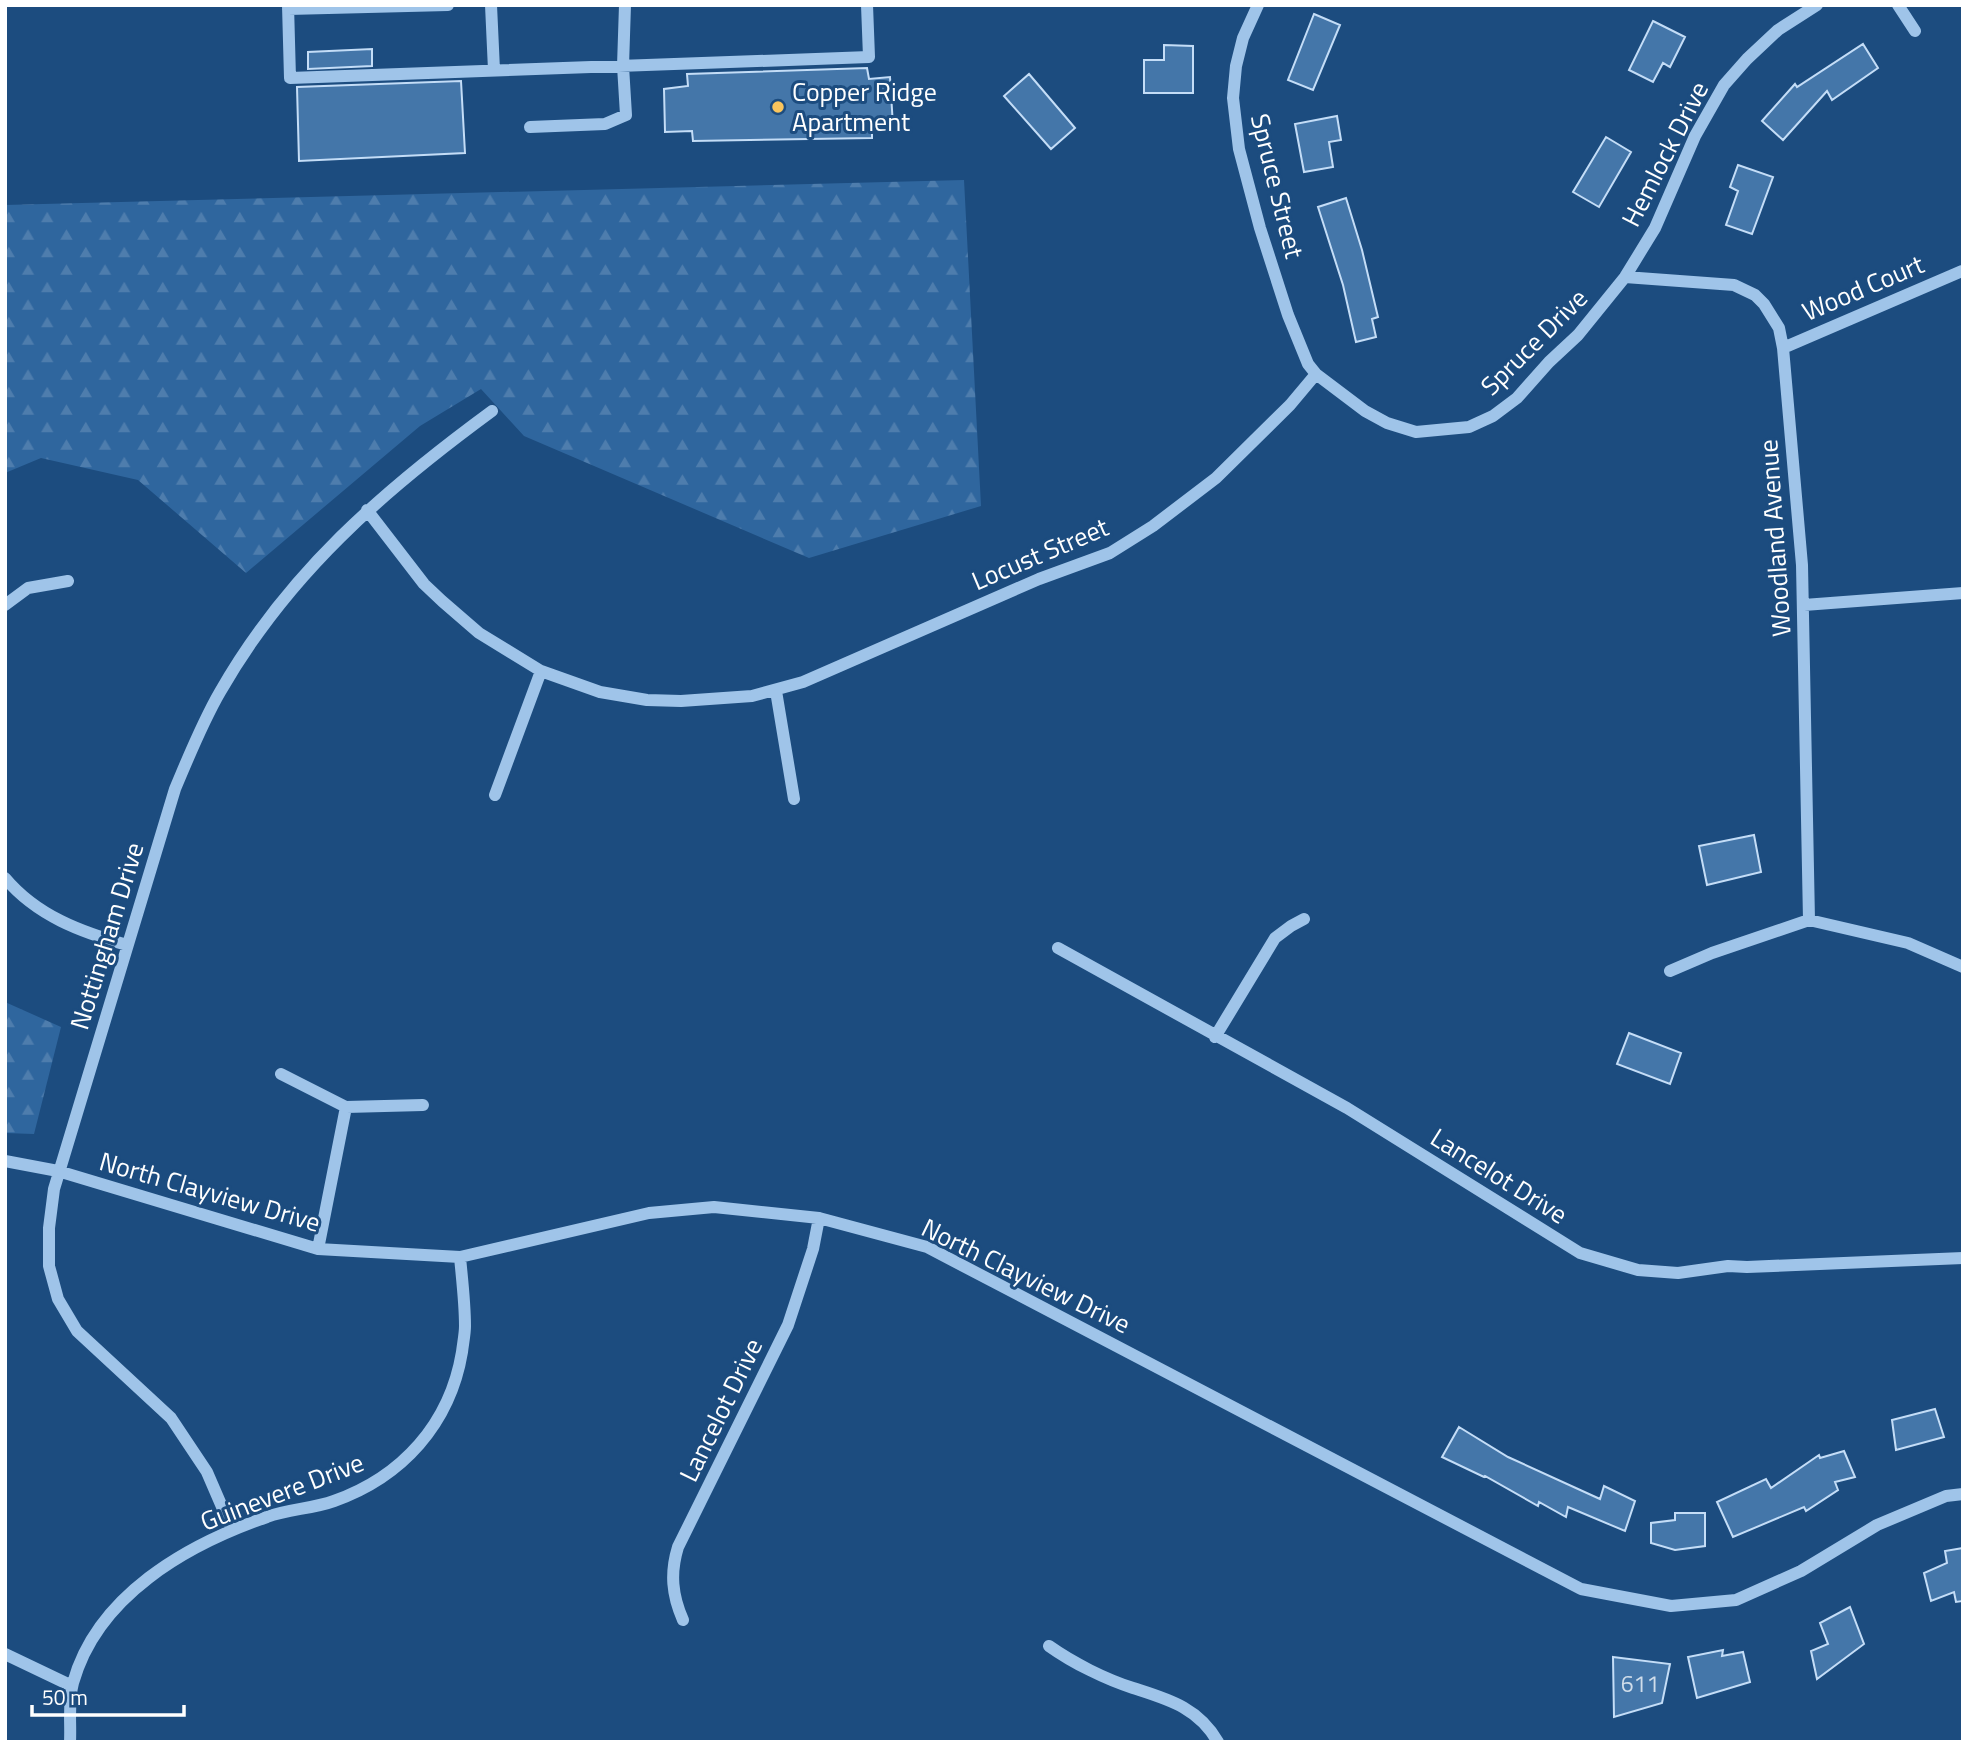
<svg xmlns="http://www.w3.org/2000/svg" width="1968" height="1747" font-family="'Titillium Web',sans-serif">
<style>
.forest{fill:url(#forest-firs)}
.building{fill:#4476a9;stroke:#c4ddf7;stroke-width:2}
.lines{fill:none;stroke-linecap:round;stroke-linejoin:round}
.minor{stroke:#9fc4e9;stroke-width:12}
.poi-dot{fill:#fac55d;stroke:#1c4c7f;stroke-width:2.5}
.labels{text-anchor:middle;stroke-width:6;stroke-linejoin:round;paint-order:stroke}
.number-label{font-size:23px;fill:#d0ddea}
.poi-label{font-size:26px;fill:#fff;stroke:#1c4c7f;text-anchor:start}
.street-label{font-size:26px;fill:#fff;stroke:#1c4c7f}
</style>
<defs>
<pattern id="forest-firs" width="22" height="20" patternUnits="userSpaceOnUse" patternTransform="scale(1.75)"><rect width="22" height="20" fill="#2f669e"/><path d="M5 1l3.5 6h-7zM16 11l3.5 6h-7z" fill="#4e7dad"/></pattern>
</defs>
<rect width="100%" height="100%" fill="#1c4c7f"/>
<!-- forest -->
<path class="forest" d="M964,180L981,506L809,558L524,436L481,389L420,426L246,573L138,480L41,458L5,473V205Z
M5,1002L61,1027L34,1134L5,1133Z"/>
<!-- building -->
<path class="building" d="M1314,14L1340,25L1313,90L1288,80Z
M1653,21L1685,37L1670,67L1663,63L1653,82L1629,70Z
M1863,44L1878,68L1832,100L1827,91L1783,140L1762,121L1795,84L1797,87Z
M1164,45L1193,46V93H1144V60H1164Z
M372,49V66L308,69V52Z
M867,68L869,79L890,77L893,126L872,127V138L693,141L692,131L665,132L664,89L688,86L687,74Z
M1029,74L1075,128L1051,149L1004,96Z
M461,81L465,153L299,161L297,87Z
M1337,116L1341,140L1329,142L1333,167L1304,172L1295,124Z
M1606,137L1631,152L1599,207L1573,192Z
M1738,165L1773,177L1752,234L1726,225L1738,191L1730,187Z
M1346,198L1362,250L1378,317L1372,319L1376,337L1356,342L1343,285L1318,207Z
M1754,835L1761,872L1707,885L1699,846Z
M1629,1033L1681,1053L1670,1084L1617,1064Z
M1935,1409L1944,1437L1896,1450L1892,1420Z
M1459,1427L1508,1457L1600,1499L1604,1486L1635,1501L1625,1531L1568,1507L1566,1517L1539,1502L1538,1506L1485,1476L1484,1477L1442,1457Z
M1844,1451L1855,1477L1835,1482L1838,1490L1806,1511L1804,1507L1733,1537L1717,1502L1766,1479L1771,1488L1819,1455L1820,1458Z
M1675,1513H1705V1546L1675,1550L1651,1543V1523L1675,1520Z
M1963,1548V1601L1956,1602L1954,1592L1931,1601L1924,1573L1947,1563L1945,1551Z
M1850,1607L1864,1644L1817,1679L1811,1651L1828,1644L1820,1623Z
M1723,1650L1722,1656L1743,1652L1750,1682L1697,1698L1688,1657Z
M1613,1657L1670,1664L1662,1703L1614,1717Z"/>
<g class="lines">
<!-- minor -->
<path class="minor" d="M288,5L290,78L869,57L867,5
M491,5L494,70
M1258,5L1243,38L1236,66L1233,98L1239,149L1260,228L1288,315L1308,364L1316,374L1365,411L1387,423L1416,432L1469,427L1493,416L1517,398L1549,362L1578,335L1625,277L1655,228L1695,136L1724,85L1747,59L1778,30L1817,5
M1898,5L1915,31
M288,9L448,5
M530,127L605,124L626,115L623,66L625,5
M1625,277L1734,285L1755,295L1764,304L1779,328L1783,348L1802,565L1809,920
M1783,348L1962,271
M367,510L424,584L442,601L479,633L541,671L600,692L647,700L681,701L752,696L803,682L1039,579L1110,553L1153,526L1216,478L1290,405L1316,374
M5,605L28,588L68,581
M1804,605L1963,593
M776,691L794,799
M495,795L541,671
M5,878C37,916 81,932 127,945
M1058,948L1347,1108L1580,1253L1638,1270L1678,1273L1728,1266L1747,1267L1963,1258
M1670,971L1712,953L1809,920L1908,943L1963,967
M1215,1037L1275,938L1291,926L1304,919
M281,1074L346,1107L423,1105
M5,1161L58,1171L318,1249L460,1257L649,1213L714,1207L819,1218L927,1247L1581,1589L1671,1606L1736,1600L1801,1571L1877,1525L1946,1496L1963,1494
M318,1249L346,1107
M232,1530L207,1472L171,1418L77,1331L58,1299L49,1266V1228L54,1189L175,789C189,756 202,723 220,692C288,573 383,491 492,411
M683,1620C672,1595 670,1573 678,1547L788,1325L813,1249L819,1218
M1049,1646C1073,1663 1105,1679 1133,1688C1167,1699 1198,1707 1218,1742
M5,1654L72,1686
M70,1742C71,1724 68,1701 73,1683C97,1596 186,1545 267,1517C288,1509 312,1509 334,1501C402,1477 450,1424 462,1352C463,1343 465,1334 465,1326C465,1303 462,1279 460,1257"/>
</g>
<!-- markers -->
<circle class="poi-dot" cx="778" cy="107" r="7"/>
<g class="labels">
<!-- number labels -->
<g class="number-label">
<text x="1640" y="1692">611</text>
</g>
<!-- poi labels -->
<g class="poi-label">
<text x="792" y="101">Copper Ridge<tspan x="792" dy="30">Apartment</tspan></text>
</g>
<!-- street labels -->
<g class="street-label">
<text transform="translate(1665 154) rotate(-63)" y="9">Hemlock Drive</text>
<text transform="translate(1277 186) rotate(76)" y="9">Spruce Street</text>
<text transform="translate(1863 288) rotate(-23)" y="9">Wood Court</text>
<text transform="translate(1534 342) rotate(-45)" y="9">Spruce Drive</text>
<text transform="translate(1775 538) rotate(-94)" y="9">Woodland Avenue</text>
<text transform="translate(1040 554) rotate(-23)" y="9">Locust Street</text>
<text transform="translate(107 936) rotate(-73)" y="9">Nottingham Drive</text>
<text transform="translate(1499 1176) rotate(32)" y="9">Lancelot Drive</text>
<text transform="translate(210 1192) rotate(16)" y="9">North Clayview Drive</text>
<text transform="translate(1026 1276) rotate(26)" y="9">North Clayview Drive</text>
<text transform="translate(721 1410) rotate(-64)" y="9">Lancelot Drive</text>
<text transform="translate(282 1492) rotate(-21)" y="9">Guinevere Drive</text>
</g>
</g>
<!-- border -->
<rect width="1968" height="1747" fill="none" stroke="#ffffff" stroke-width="14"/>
<!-- scale -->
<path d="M32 1705v10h152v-10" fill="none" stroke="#ffffff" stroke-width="3.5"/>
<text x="42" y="1705" font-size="21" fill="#ffffff" stroke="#1c4c7f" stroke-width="5" paint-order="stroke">50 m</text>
</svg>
